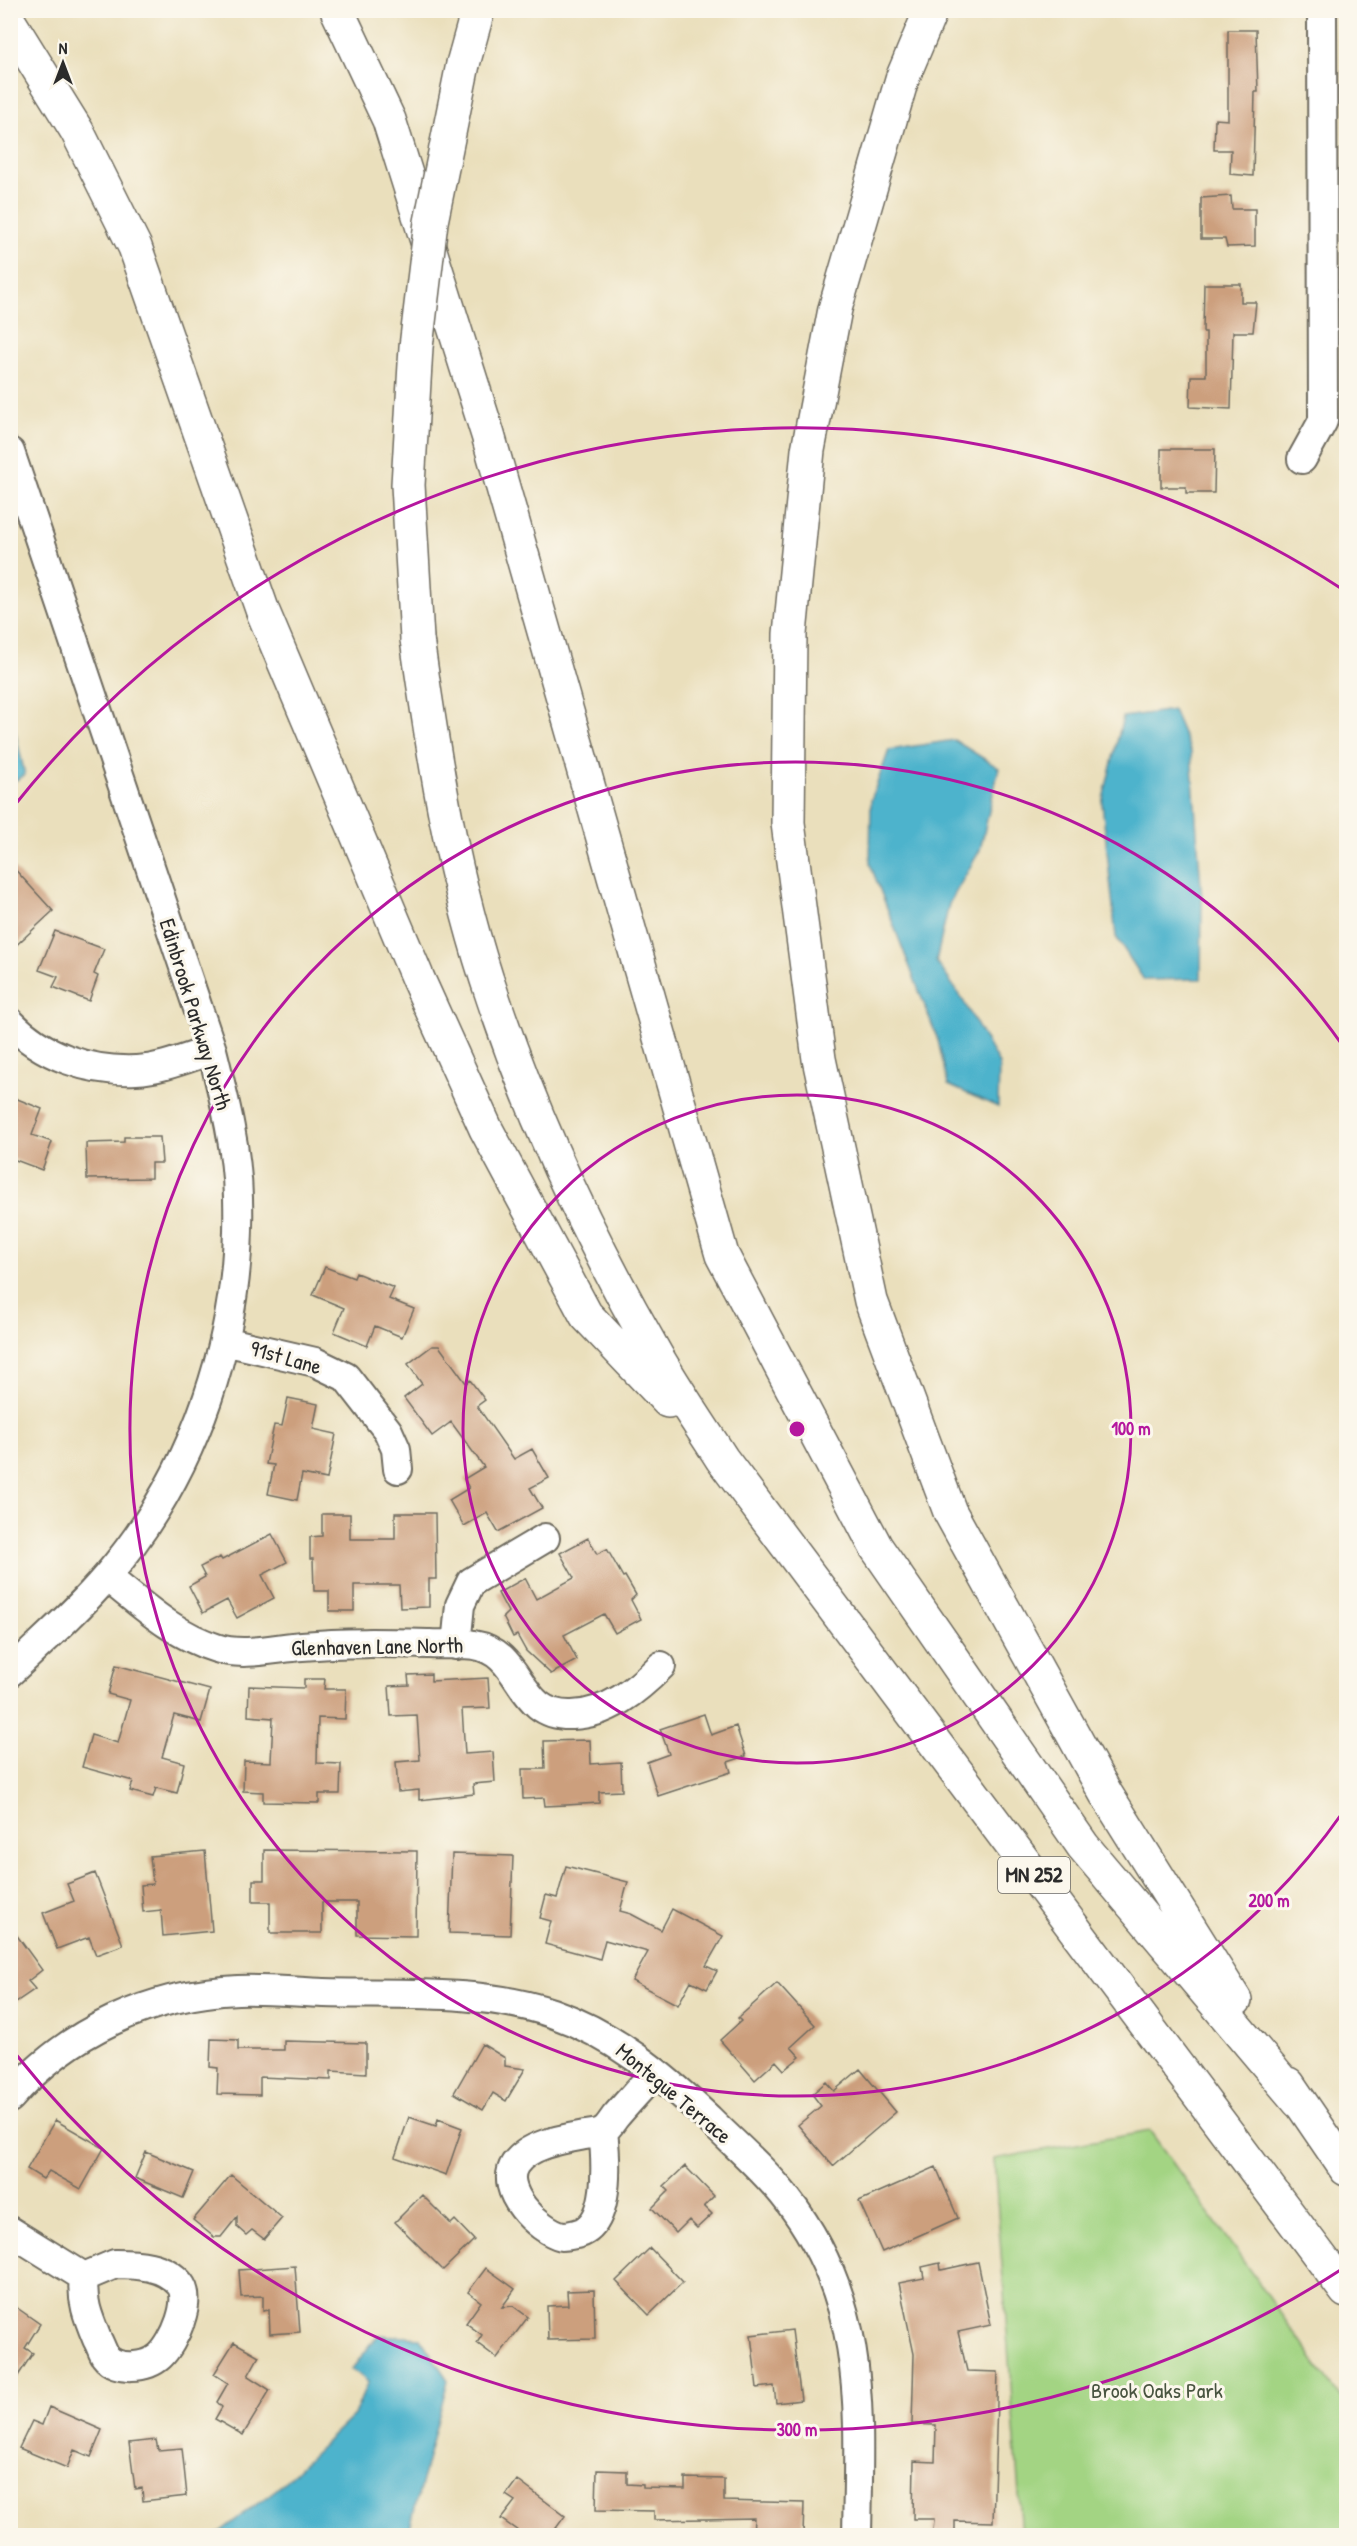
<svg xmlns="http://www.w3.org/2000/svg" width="1357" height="2546" font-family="'Patrick Hand',sans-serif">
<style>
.green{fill:#a3d483;stroke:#678057;stroke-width:1.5}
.water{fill:#4db3cc;stroke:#3c6f7c;stroke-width:1.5}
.building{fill:#cc9f7d}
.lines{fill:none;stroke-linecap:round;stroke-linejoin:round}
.minor-casing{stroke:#6e6a5e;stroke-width:32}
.highway-casing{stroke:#6e6a5e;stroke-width:36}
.minor{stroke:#fff;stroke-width:28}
.highway{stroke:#fff;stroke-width:33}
.highway-bridge-casing{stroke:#6e6a5e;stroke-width:36;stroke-linecap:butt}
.highway-bridge{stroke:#fff;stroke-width:33}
.ring{fill:none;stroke:#b5179e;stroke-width:3}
.labels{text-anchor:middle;stroke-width:6;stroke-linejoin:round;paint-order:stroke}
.shield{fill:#fbf7ec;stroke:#696865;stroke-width:1.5}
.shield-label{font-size:21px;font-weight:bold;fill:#2b2b2b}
.street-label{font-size:22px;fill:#2b2b2b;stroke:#fbf7ec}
.park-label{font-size:22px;fill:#495541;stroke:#fbf7ec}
.centre{fill:#b5179e;stroke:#fbf7ec;stroke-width:3}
.ring-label{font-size:18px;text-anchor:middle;font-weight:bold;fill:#b5179e;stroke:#fbf7ec;stroke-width:6;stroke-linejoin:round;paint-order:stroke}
</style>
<rect width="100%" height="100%" fill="#fbf7ec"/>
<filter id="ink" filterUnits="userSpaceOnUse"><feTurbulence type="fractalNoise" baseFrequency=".0167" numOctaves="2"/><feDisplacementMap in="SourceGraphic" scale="12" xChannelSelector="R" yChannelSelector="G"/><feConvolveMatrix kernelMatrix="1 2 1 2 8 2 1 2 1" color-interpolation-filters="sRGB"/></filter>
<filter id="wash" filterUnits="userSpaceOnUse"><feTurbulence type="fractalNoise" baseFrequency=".008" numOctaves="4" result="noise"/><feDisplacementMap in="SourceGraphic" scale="24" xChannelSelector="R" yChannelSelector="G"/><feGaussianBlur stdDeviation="1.35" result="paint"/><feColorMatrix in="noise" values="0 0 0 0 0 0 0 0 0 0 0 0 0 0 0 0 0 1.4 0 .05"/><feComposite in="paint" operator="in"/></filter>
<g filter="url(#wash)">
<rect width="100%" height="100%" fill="#eadfbc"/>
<!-- green -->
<path class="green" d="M1150,2131L1346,2405V2535H1022L994,2159Z"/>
<!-- water -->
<path class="water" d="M10,708L25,775L11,783H10Z
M1173,710L1191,752L1202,900L1201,979L1144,980L1116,937L1102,803L1123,717Z
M954,740L999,768L980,850L949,904L936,961L961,997L999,1064L998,1107L948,1085L938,1040L870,864L871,800L889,750Z
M378,2335L420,2338L448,2380L408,2535H216L278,2488L354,2415L368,2382L352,2369Z"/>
<g id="blocks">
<!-- building -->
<path class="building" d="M1228,30H1256L1258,92H1255L1253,176L1230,174L1231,150H1214L1215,119L1228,120Z
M1231,196L1232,209H1255V246L1227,247L1225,239H1201V198Z
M1204,284H1241V302H1256L1253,332H1233L1231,409L1190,407L1191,376H1206V332H1203Z
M1161,449H1215L1214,493H1186V487H1161Z
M10,864L53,911L10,951Z
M55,931L104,949L94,974L98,976L89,1001L53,987L58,977L39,970Z
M10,1096L42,1109L32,1135L52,1142L42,1170L10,1158Z
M124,1137H160L162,1163H151V1178L87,1179L86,1143L124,1142Z
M325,1267L354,1278L356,1273L394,1288L389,1299L414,1309L402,1337L375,1326L367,1346L334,1332L344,1308L313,1295Z
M432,1346H439L466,1383L470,1380L485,1400L477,1406L514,1459L532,1449L549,1478L530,1488L542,1508L498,1532L487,1513L464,1526L449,1500L469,1488L464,1479L484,1467L451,1422L432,1436L404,1398L422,1384L408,1364Z
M288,1398L318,1404L313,1429L336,1434L327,1479L302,1474L297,1500L268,1494L274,1465L266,1464L274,1425L282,1426Z
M395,1513H435L436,1579H429V1607L400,1608L399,1585H354V1611H329V1591H314L313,1559H310V1537L322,1536V1514H350V1539H395Z
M272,1534L287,1562L262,1575L274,1598L237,1618L227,1600L203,1613L189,1586L205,1577L200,1567L220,1557L222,1560Z
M588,1538L597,1554L607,1549L623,1577L625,1576L636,1595L631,1600L641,1619L615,1633L604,1614L564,1635L577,1660L551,1674L526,1651L517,1635L513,1637L503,1617L508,1612L498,1593L525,1578L536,1599L574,1578L560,1553Z
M116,1665L210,1690L201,1722L174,1715L162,1757L184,1763L177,1793L156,1788L153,1797L130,1791L133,1781L82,1767L91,1735L118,1743L130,1700L108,1694Z
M431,1674V1681L488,1678L490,1708L462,1709L465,1754L493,1752L495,1782L473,1784L474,1794L419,1800V1790L398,1792L396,1762L420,1760L417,1715L391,1716L389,1686L409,1685L408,1675Z
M304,1679H325L324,1689H346L345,1719L318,1718L317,1763L341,1764L340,1794H319V1803L263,1802V1792L243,1791L244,1761L271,1762L273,1718L248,1716L249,1686L304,1688Z
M704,1714L711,1735L736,1726L746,1756L728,1762L731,1772L658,1796L647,1762L669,1754L660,1729Z
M590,1740L591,1764L621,1762L622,1791L599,1792V1803L566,1805L545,1806L544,1798L523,1799L522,1769H545L544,1741Z
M264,1850L417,1851L416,1936L357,1935V1902H322V1933H270V1902H253V1880H264Z
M205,1851L212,1931L163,1936L161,1910L143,1912L141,1885L153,1884L150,1856Z
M452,1854L513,1856L510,1935L449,1933Z
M566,1866L628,1882L620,1911L631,1914L661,1930L672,1909L723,1936L706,1966L717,1971L707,1989L691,1981L678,2005L632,1981L648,1952L605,1940L600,1959L545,1944L551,1921L540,1918L546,1895L557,1898Z
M95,1873L123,1945L96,1955L89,1937L57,1949L43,1913L74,1901L67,1884Z
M10,1926L42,1970L28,1981L35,1989L10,2006Z
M777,1983L815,2025L791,2047L800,2057L784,2070L776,2061L755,2080L720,2040L741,2021L738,2018Z
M211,2039L238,2040V2050H284V2041L366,2043V2073L331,2071V2080L260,2077V2095L217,2094L218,2068L210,2067Z
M482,2044L505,2058V2066L525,2069L506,2101L493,2093L483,2110L454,2093Z
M860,2069L896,2112L833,2166L798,2125L821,2106L812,2094L826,2082L834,2091Z
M409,2117L436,2126L438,2119L462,2128L446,2175L395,2157Z
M55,2120L104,2148L81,2189L49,2171L43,2179L27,2169Z
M146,2152L194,2172L183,2198L135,2178Z
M685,2166L714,2196L704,2206L712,2214L697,2228L689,2220L676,2233L652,2208L669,2191L664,2186Z
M936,2167L958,2218L882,2252L859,2201Z
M231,2175L282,2218L264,2239L252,2230L246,2235L237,2227V2217L221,2237H214L193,2220Z
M422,2195L451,2224L455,2220L474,2240L443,2270L395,2222Z
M650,2248L683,2282L649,2315L616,2281Z
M978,2262L991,2325L958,2332L967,2371L998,2372L993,2522L955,2521V2532H933L934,2519H913L914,2461L935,2462L936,2425L912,2424L914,2354L899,2283L924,2278L922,2267L940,2263L941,2270Z
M295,2266L300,2332L270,2334L269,2310L263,2311V2296L241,2297L239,2270Z
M486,2268L515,2289L502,2307L513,2306L528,2317L497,2358L477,2343L482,2335L466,2323L481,2302L468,2292Z
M594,2290L595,2339L548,2340L547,2306L568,2305L567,2291Z
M10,2303L40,2324L25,2348L33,2353L10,2388Z
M792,2330L801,2400L776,2403L774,2386L757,2388L751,2335Z
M234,2342L259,2356L248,2376L270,2390L243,2435L215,2419L222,2407L217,2402L228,2383L214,2374Z
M49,2407L102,2430L91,2457L74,2450L67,2468L19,2448L32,2421L42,2425Z
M156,2440L158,2450L182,2448L187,2496L143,2501L142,2488L135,2489L129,2443Z
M597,2470L627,2471V2484L643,2485V2488L685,2489V2478L724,2479V2501L804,2503L803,2535H753L754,2518L654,2520V2511L596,2510Z
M517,2480L565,2516L551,2535H524L501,2519L515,2501L506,2495Z"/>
</g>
</g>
<g filter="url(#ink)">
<use href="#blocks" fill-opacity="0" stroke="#6e6a5e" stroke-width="1.5"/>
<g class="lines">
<defs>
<path id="minor" d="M10,452L212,1050C224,1098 237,1148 238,1198C242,1334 196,1472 107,1576C78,1610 43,1641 10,1672
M1302,459L1323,421L1322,10
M10,1022C42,1056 89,1072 136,1070C161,1069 187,1058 212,1050
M224,1341L315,1362L346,1377L388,1431L396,1449L398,1469
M107,1577C141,1604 174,1635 216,1648C243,1657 275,1648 302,1646C345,1642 386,1643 429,1644C444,1645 460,1643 474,1645C525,1653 515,1717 572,1715C608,1714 637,1690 661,1666
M456,1645L460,1605L471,1582L545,1538
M10,2098C67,2031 151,1994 238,1990C266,1989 296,1992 324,1993C397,1995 482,1989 552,2013C613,2034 662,2075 709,2119C735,2145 764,2169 787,2199C868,2303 859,2412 857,2536
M603,2131C606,2158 612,2227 576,2234C572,2235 566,2236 562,2236C538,2230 498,2190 515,2164C529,2144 563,2139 585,2135C591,2134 599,2134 603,2131C608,2128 612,2121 615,2117C628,2102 642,2087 655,2072
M10,2231L84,2277
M115,2264C137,2264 164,2265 180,2284C193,2300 174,2343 160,2356C147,2368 116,2371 105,2356C102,2351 100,2344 97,2339C88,2317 81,2300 84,2277Z"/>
<path id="highway" d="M337,10L389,120L488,435L722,1255L876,1547L1083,1846L1299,2102
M931,10L902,79L835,309L808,450L790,634L788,823L819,1059L871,1301L950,1512L1106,1794L1235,2000
M10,23L77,131L135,247L263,612L418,979L486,1129L586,1315L668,1401
M463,64L478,10
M417,639C434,760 453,882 493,998C534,1120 588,1236 652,1348C673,1386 699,1423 722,1459L1346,2291
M1288,2084L1346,2169"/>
</defs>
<!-- minor casing -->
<use href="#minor" class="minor-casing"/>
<!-- highway casing -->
<use href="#highway" class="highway-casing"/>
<!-- minor -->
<use href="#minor" class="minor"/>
<!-- highway -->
<use href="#highway" class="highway"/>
<defs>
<path id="highway-bridge" d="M417,639L408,485L416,347L431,222L463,64"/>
</defs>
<!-- highway-bridge casing -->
<use href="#highway-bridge" class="highway-bridge-casing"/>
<!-- highway-bridge -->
<use href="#highway-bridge" class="highway-bridge"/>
</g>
</g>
<!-- distance rings -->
<g class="ring">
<circle cx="797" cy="1429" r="334"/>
<path d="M1343 1812A667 667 0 1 1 1343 1046"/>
<path d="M1342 2269A1001 1001 0 0 1 14 2052M14 806A1001 1001 0 0 1 1342 589"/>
</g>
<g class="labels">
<!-- shield labels -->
<rect class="shield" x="998" y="1857" width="72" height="36" rx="4.5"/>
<g class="shield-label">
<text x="1034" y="1882">MN 252</text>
</g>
<!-- street labels -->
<g class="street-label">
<text transform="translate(196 1014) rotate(73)" y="8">Edinbrook Parkway North</text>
<text transform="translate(286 1357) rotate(16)" y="8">91st Lane</text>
<text transform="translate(377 1646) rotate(-1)" y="8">Glenhaven Lane North</text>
<text transform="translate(674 2093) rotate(40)" y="8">Montegue Terrace</text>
</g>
<!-- park labels -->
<g class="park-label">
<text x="1157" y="2398">Brook Oaks Park</text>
</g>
</g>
<circle cx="797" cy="1429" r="9" class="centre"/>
<g class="ring-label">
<text x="1131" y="1435">100 m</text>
<text x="1269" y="1907">200 m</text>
<text x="797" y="2436">300 m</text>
</g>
<!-- margin -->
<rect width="1357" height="2546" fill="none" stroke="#fbf7ec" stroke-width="36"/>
<!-- north arrow -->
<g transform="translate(63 63)" stroke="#fbf7ec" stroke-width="4.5" paint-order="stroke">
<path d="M0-4.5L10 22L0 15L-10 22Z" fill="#2b2b2b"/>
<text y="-9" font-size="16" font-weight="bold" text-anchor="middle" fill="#2b2b2b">N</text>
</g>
</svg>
